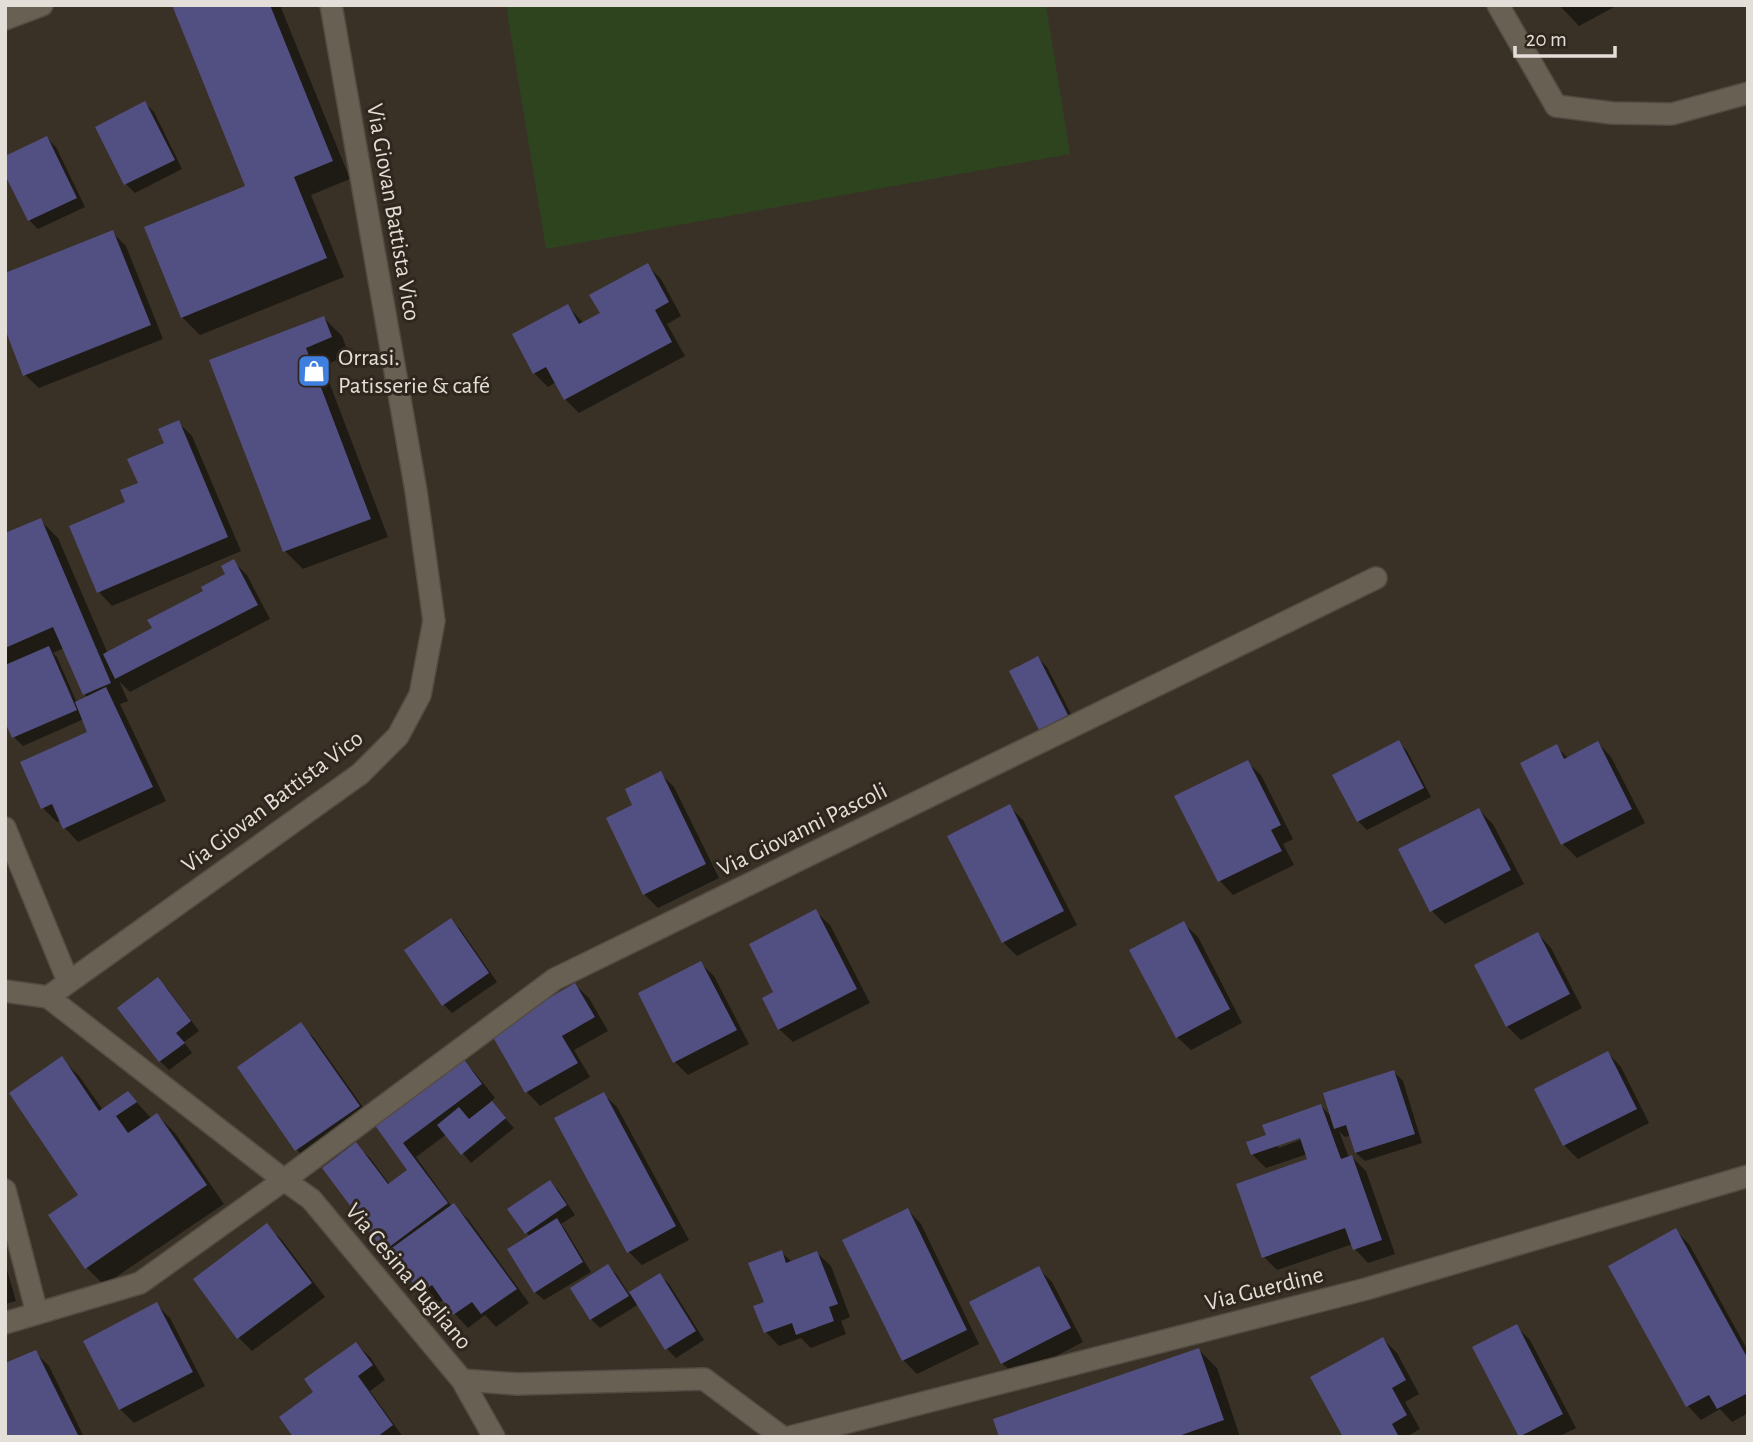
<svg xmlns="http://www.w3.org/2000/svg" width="1753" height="1442" font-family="'Alegreya Sans',sans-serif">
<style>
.green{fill:#2e441e}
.shadow{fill:#0007;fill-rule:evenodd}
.building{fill:#525082}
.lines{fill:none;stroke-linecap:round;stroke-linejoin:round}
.street-casing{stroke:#534c43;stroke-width:24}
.street{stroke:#696054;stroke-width:21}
.labels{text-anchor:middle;stroke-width:6;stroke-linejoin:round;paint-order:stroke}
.street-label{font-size:24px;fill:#e3ded7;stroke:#2f271d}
.poi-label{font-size:24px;fill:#e3ded7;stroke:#2f271d;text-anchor:start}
</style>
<rect width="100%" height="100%" fill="#393126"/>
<!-- green -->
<path class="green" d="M506,5H1046L1070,154L546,249Z"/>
<!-- shadow -->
<path class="shadow" d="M173,5H280L350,179L311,195L344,277L200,335L182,317L247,187Z
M1559,5H1618L1579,26Z
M145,103L154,112L182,169L135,193L126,184L97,127Z
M47,138L56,147L85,207L38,229L29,220L5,171Z
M112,232L126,246L163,339L39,388L25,375Z
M647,265L661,279L681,316L667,324L685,356L579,413L565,399L556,382L548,387L534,373L514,335L568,306L584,324L602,314Z
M324,318L342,336L349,355L323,366L388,537L303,569L285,551L212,361Z
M178,422L192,436L241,551L112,606L99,592L128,503L166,444Z
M40,520L58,538L108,654L154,629L206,591L228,575L233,561L247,575L270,619L130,692L119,681L128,701L120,704L166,801L78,842L65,828L61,820L57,822L43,808L89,732L84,719L23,746L14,737L5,718V535ZM64,648L84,694L88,698L77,703L57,657L53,653Z
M1038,658L1047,667L1076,724L1049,737L1040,728Z
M1399,742L1407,751L1431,797L1367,830L1358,821L1335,775Z
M1598,743L1611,757L1645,823L1577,858L1563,844L1522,764L1556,746L1568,758Z
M1247,762L1261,775L1293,839L1283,844L1294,865L1233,895L1220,881L1177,797Z
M661,774L674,787L719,878L658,908L644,894L635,806Z
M1009,806L1023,820L1077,925L1017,956L1003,942Z
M1479,810L1493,824L1524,884L1445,924L1432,911Z
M816,912L830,925L870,1003L793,1042L779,1029L776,993Z
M451,920L460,929L497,982L452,1013L443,1004Z
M1184,924L1198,937L1242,1023L1191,1050L1177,1037Z
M1538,934L1551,948L1582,1008L1521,1040L1507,1026Z
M700,963L714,976L749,1044L688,1075L675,1062Z
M158,980L167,988L199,1031L184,1042L192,1053L169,1070L160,1061Z
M575,985L589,998L608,1031L574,1050L590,1077L540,1106L527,1092L492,1033Z
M301,1025L314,1038L372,1120L310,1163L297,1150Z
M1608,1053L1621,1067L1649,1123L1578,1159L1564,1145Z
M61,1058L79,1076L103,1110L128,1093L152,1119L157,1115L175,1133L224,1204L104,1285L86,1267L80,1195Z
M463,1060L476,1074L495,1098L490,1102L514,1128L471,1163L447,1134L416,1157L452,1207L454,1205L468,1219L529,1303L496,1327L485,1315L468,1328L455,1314L444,1299L435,1306L421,1292L400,1262L399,1263L385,1250L356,1145L370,1158L390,1185L410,1170L377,1125Z
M1394,1072L1403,1081L1422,1143L1365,1161L1356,1153L1351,1135L1345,1137L1339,1131L1349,1158L1352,1157L1366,1171L1395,1254L1368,1263L1355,1249L1353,1244L1277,1270L1264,1257L1309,1160L1307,1154L1266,1168L1252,1154L1268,1136L1321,1106L1332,1117ZM1307,1134L1308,1137L1279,1148L1276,1145Z
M603,1094L617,1107L689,1240L642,1265L629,1252Z
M550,1182L559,1191L575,1215L561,1224L565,1229L591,1272L544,1300L535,1292L530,1236L527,1233Z
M908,1210L921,1224L979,1344L917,1374L903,1360Z
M267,1226L281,1239L325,1297L252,1351L239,1338Z
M1676,1231L1689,1244L1748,1351V1413L1732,1422L1720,1409L1701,1420L1688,1406L1610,1267Z
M781,1252L792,1262L817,1253L831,1266L850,1317L841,1321L846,1334L811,1348L801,1338L779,1346L766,1332L755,1307L766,1303Z
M5,1263L16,1301L5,1304Z
M608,1266L617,1275L629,1294L660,1275L669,1284L704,1340L676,1358L667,1349L639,1304L600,1328L591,1319Z
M1038,1268L1052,1282L1083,1342L1016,1377L1002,1363L972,1303Z
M156,1304L170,1318L205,1386L134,1423L120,1409Z
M1516,1326L1530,1340L1576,1428L1558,1437L1520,1436Z
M1383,1339L1397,1353L1419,1394L1405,1402L1420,1429L1406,1437H1345Z
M356,1344L370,1357L385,1380L370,1391L403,1437H296L316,1392Z
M1199,1350L1217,1368L1240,1437H1001Z
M35,1352L49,1366L84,1437H6Z"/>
<!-- building -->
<path class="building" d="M172,5H270L333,161L294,177L327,258L181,318L144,227L245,186Z
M145,101L175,160L124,185L95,127Z
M47,136L77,198L28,221L5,175V156Z
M113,230L151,325L23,376L5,329V273Z
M648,263L669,302L655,310L672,342L564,400L546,367L533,374L512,334L568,304L579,324L600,313L589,295Z
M324,316L332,337L306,348L371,519L283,552L209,360Z
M179,420L228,537L97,593L69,526L125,502L120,490L138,483L127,459L164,443L158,429Z
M41,518L111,683L83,695L53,627L5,648V533Z
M234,559L258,605L115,679L103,654L152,628L147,620L203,591L201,587L225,574L221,566Z
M49,646L77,710L12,738L5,722V665Z
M1038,656L1068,715L1039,730L1009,671Z
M106,687L153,787L63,829L52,804L41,809L20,762L87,732L75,702Z
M1399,740L1424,788L1357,822L1332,775Z
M1598,741L1632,809L1561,845L1520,763L1557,744L1564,759Z
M1248,760L1281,825L1271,830L1282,851L1218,882L1174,796Z
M661,771L706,864L643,895L606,818L632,805L625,789Z
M1010,804L1064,911L1002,943L947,836Z
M1479,808L1511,870L1430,912L1398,849Z
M816,909L857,989L778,1030L762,998L773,992L749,944Z
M451,918L489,973L442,1006L404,950Z
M1184,921L1230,1009L1176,1038L1129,950Z
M1538,932L1570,994L1506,1027L1474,965Z
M701,961L737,1030L673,1063L638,993Z
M158,977L191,1021L176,1033L185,1043L159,1062L117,1008Z
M575,983L595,1017L562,1036L578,1063L525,1093L490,1032Z
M301,1022L360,1106L295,1151L237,1067Z
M1608,1051L1637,1109L1563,1146L1534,1089Z
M62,1056L99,1111L128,1091L137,1102L116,1116L128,1133L157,1113L207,1185L85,1269L48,1215L78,1195L9,1093Z
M463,1058L482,1084L403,1143L448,1203L384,1251L322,1168L356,1142L388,1184L407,1170L374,1124Z
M1394,1070L1415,1134L1355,1153L1346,1125L1334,1129L1323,1093Z
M604,1092L676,1226L627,1253L554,1118Z
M492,1101L506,1118L461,1155L437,1125L459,1107L469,1119Z
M1321,1104L1341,1159L1352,1155L1382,1240L1353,1250L1345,1228L1262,1258L1236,1184L1307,1159L1300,1138L1251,1155L1246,1142L1266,1135L1262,1125Z
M550,1180L567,1205L525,1234L507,1209Z
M454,1203L517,1289L481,1314L472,1302L453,1315L432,1285L420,1293L389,1250Z
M908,1208L967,1330L902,1361L842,1240Z
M557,1218L583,1262L534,1293L507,1249Z
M267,1223L312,1283L237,1339L193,1279Z
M1676,1228L1748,1359V1393L1717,1409L1709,1395L1686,1407L1608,1266Z
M782,1250L786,1263L817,1251L838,1304L829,1307L834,1321L796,1335L792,1323L764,1333L753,1306L764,1302L748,1263Z
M608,1264L629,1296L590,1320L570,1288Z
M1039,1266L1071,1328L1001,1364L969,1302Z
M660,1273L696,1331L665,1350L629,1292Z
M157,1302L193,1372L119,1410L83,1341Z
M1517,1324L1563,1414L1519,1437L1472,1347Z
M1383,1337L1406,1380L1392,1388L1407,1415L1392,1424L1399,1437H1343L1310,1377Z
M356,1342L373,1365L358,1376L393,1425L377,1437H293L279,1417L313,1392L304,1379Z
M1199,1348L1224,1420L1176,1437H999L993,1419Z
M36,1350L79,1437H5V1363Z"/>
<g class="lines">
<defs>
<path id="street" d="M1498,5L1556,106L1612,113L1672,114L1748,93
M5,19L42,5
M5,828L68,981
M5,991L48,997L360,774L398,736L420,695L434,621L416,491L331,5
M48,997L284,1180L311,1199L462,1380L517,1384L704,1379L782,1437
M5,1190L37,1313
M5,1323L140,1283L284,1180L555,979L1376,578
M462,1380L494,1437
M790,1437L1366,1289L1748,1176"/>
</defs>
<!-- street casing -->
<use href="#street" class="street-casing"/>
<!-- street -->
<use href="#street" class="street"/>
</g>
<!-- icons -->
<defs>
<symbol id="shop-square" viewBox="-11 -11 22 22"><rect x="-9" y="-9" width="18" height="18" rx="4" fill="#3f7fe0" stroke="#2f271d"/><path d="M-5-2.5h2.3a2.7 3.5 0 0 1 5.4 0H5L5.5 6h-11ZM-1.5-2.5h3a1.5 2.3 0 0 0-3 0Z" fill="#fff"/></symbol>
</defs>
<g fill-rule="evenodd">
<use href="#shop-square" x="295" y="352" width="38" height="38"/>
</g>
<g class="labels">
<!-- street labels -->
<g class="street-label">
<text transform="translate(394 212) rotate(80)" y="8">Via Giovan Battista Vico</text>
<text transform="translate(272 801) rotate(-37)" y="8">Via Giovan Battista Vico</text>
<text transform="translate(802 829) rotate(-26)" y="8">Via Giovanni Pascoli</text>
<text transform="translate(409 1276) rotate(50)" y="8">Via Cesina Pugliano</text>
<text transform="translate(1264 1288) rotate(-14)" y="8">Via Guerdine</text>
</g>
<!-- poi labels -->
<g class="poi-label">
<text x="338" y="365">Orrasi.<tspan x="338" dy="28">Patisserie &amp; café</tspan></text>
</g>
</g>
<!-- border -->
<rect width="1753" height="1442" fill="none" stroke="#e3ded7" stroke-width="14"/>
<!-- scale -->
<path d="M1515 46v10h100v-10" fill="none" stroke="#e3ded7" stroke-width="3.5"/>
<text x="1526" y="46" font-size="21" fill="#e3ded7" stroke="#2f271d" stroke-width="5" paint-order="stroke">20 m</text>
</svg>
